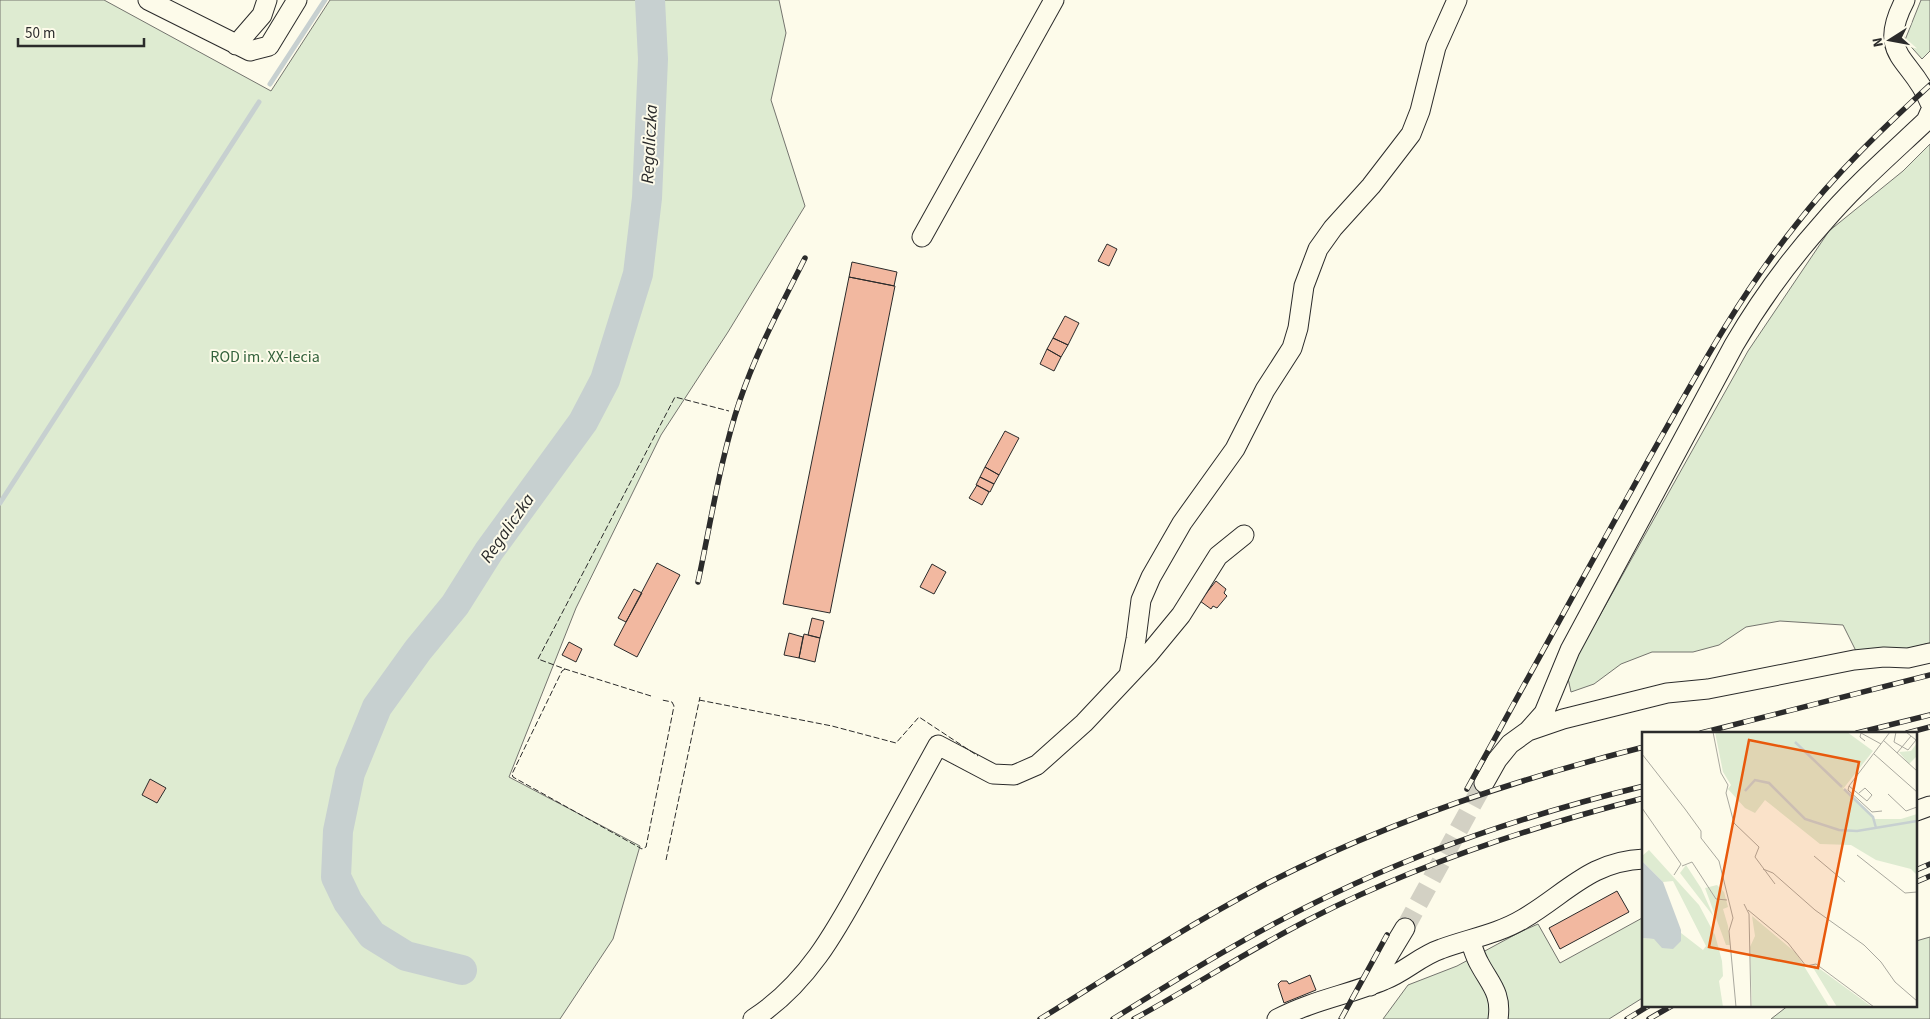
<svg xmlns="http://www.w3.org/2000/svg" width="1930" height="1019" font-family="'Source Sans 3',sans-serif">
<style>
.green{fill:#deebd1;stroke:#74746e}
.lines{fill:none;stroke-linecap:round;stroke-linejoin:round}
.stream{stroke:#c7d0d0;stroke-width:5}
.river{stroke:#c7d0d0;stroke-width:30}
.building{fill:#f2b8a0;stroke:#2b2b2b}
.minor-tunnel{stroke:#d3d1c4;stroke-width:19;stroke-dasharray:19 9;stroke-linecap:butt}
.minor-casing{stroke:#2b2b2b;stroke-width:21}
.minor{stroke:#fdfbea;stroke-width:19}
.rail-casing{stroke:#2b2b2b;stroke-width:5.5}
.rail{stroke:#fdfbea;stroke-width:4;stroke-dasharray:11;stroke-linecap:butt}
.fence{stroke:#2b2b2b;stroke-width:1;stroke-dasharray:6 2.5;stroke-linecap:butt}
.labels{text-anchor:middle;stroke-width:4;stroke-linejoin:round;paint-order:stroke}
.park-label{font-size:16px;fill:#34623c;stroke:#fdfbea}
.water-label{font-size:18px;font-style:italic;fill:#2b2b2b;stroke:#fdfbea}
.inset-river{fill:none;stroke:#c7d0d0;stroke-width:2.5}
.inset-road{fill:none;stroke:#a9a89e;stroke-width:1}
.view{fill:#e8590c;fill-opacity:0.15;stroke:#e8590c;stroke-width:2.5}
.inset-edge{fill:none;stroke:#2b2b2b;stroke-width:2.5}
</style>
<rect width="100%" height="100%" fill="#fdfbea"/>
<!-- green -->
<path class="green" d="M0,0H104L271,91L330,0H779L786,33L771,100L805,206L728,332L661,435L576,608L509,777L640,846L613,939L560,1019H0Z
M1921,0H1930V51L1922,59L1905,40Z
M1930,144V643L1906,649L1857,653L1843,625L1780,621L1746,627L1719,645L1693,652H1652L1621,664L1594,684L1571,692L1567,674L1748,351L1829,231L1903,171Z
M1644,917V997L1609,1019H1383L1408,985L1457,966L1520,932L1538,924L1560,963Z
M1930,937V1019H1771L1789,1005H1916V941Z"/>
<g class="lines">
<!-- stream -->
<path class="stream" d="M270,84L325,0
M0,503L259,102"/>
<!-- river -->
<path class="river" d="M462,970L406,956L372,935L348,902L336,877L338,831L350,773L377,707L418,650L455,605L489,551L583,422L605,380L638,274L647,198L653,59L650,0"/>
</g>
<!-- building -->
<path class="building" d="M1107,244L1117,249L1109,266L1098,261Z
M852,262L897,272L894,286L849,277Z
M849,277L895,286L830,613L783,604Z
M1065,316L1079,323L1068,345L1053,338Z
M1053,338L1068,345L1061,357L1047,349Z
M1047,349L1061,357L1054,371L1040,364Z
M1005,431L1019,438L999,475L985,467Z
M985,467L999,475L994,484L980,477Z
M980,477L994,484L990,492L976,485Z
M977,485L989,492L982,505L969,498Z
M657,563L680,575L637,657L614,645Z
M932,564L946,572L934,594L920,587Z
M1216,581L1226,589L1224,593L1227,596L1217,608L1213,606L1211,609L1200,601Z
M634,589L642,593L626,622L618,618Z
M812,618L824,621L820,638L808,635Z
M789,633L803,637L799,658L784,655Z
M804,634L820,638L815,662L799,658Z
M569,642L582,649L576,662L562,655Z
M150,779L166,788L157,803L142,795Z
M1617,891L1629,912L1560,949L1549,928Z
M1310,975L1316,990L1284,1003L1279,988L1278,984L1281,981H1287L1289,984Z"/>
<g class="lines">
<!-- minor-tunnel -->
<path class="minor-tunnel" d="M1405,928L1484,783"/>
<defs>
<path id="minor" d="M148,0L250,51L269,46L297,0
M1905,0C1875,57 1912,57 1930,103
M236,45L262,15L267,0
M922,237L1054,0
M1129,675L1136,639L1141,600L1151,577L1182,523L1235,449L1265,390L1292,348L1298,328L1304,286L1318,249L1333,228L1371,186L1411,134L1420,111L1436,47L1457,0
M1528,731L1544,713L1570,650L1734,345C1759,302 1789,261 1822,224C1853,187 1890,155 1926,121L1930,112
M1484,783L1497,760L1510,744L1528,731L1563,719L1667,693L1708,689L1854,660L1884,657L1908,658L1930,653
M1916,811L1930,806
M1470,940C1473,948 1475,956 1479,963C1490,984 1502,993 1498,1019
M1370,986L1405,928
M753,1019C811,982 840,923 872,865C894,825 916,785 938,745L993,774L1014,775L1037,765L1084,723L1148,655L1181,615L1218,556L1244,535
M1277,1019C1313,1000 1348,995 1384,980C1405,972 1420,956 1441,949C1468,939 1498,934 1523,919C1566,894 1590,861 1644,859"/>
</defs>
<!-- minor casing -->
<use href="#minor" class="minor-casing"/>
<!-- minor -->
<use href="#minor" class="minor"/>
<defs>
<path id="rail" d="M698,582C711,522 720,459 740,400C757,350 782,304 805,258
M1701,733L1930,675
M1857,733L1930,715
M1907,733L1930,727
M1467,789C1526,681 1586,572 1646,464C1692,383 1736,300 1795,226C1835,174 1882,129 1930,85
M1916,870L1930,864
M1916,882L1930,876
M1040,1019C1114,973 1187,926 1264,885C1384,823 1513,780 1644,747
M1113,1019C1185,974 1257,930 1333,894C1433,846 1537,812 1644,786
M1134,1019C1194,986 1251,949 1312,918C1418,864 1530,827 1644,798
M1341,1019L1387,935
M1627,1019L1650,1005
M1649,1019L1673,1005"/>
</defs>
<!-- rail casing -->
<use href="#rail" class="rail-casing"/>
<!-- rail -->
<use href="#rail" class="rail"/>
<!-- fence -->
<path class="fence" d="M565,669L562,671L512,774L513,777L642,849L646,847L674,706L672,702L662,700
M651,696L565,669L538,659L675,397L729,411
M699,700L832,726L896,743L919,717L978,756
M666,860L700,697"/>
</g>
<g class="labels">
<!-- park labels -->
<g class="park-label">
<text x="265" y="362">ROD im. XX-lecia</text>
</g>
<!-- water labels -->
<g class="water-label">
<text transform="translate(649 144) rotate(-87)" y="6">Regaliczka</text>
<text transform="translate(507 528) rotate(-55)" y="6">Regaliczka</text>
</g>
</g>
<!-- overview -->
<g transform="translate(1642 732)">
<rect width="275" height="275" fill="#fdfbea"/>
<path d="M73,0H205L231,19L201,57L232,87H259L275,82V143L269,137L234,128L209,113L178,112L123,68L113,81L103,76L86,57L89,53L81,40ZM275,11V24L267,32L257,20L269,19ZM7,118L57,173L73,203L80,229L81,244L77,249L81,275H0V206L39,209V201L61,218L64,214L31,149L21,150L0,129V124ZM44,133L59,156L72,185L38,141ZM75,153L82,160L86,175L81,177L86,194L88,213H84L63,156ZM110,184L154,221L187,275H110L108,215L113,204ZM173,233L178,237L230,275H195L170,234Z" fill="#deebd1"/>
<path d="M0,129L21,150L39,198V209L31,217L20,216L12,207L0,206Z" fill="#c7d0d0"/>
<path class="inset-river" d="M153,10L200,55M202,57L231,85L234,96M103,59L113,48L127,51L163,87L197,98L215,99L275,89"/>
<path class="inset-road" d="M71,0L79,41L86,53L84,61L92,91L117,115L113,125L133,152M254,0L252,10L266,18L274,8L264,0M241,8L275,39M223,9L218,5L219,1L239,12M255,21L269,4M0,22L43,77L59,99V106L77,129L91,186L87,199L94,275M232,22L275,60M207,54L248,0M207,54L225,69L230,63L223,56L217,61M207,54L206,58L230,80L240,79M246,62L264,79L275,75M0,76L39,132L32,143M215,123L263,161L275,160M172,124L203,150M40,134L50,130L74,167L85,168M121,137L131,141L173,178L222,213L239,230L253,250L275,269M102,172L107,182L109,275M106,178L146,211L164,234L174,232L232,275"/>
<path class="view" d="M107,8L217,30L176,236L67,215Z"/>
<rect width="275" height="275" class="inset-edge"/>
</g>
<!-- north arrow -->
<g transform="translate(1890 40) rotate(259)" stroke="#fdfbea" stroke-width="4" paint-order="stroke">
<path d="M0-4L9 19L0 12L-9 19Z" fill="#2b2b2b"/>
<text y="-8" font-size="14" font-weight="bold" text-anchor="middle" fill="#2b2b2b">N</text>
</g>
<!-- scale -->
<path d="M18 38v8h126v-8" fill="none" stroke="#2b2b2b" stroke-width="2.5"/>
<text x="25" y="38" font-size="15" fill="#2b2b2b" stroke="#fdfbea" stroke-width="4" paint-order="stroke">50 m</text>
</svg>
